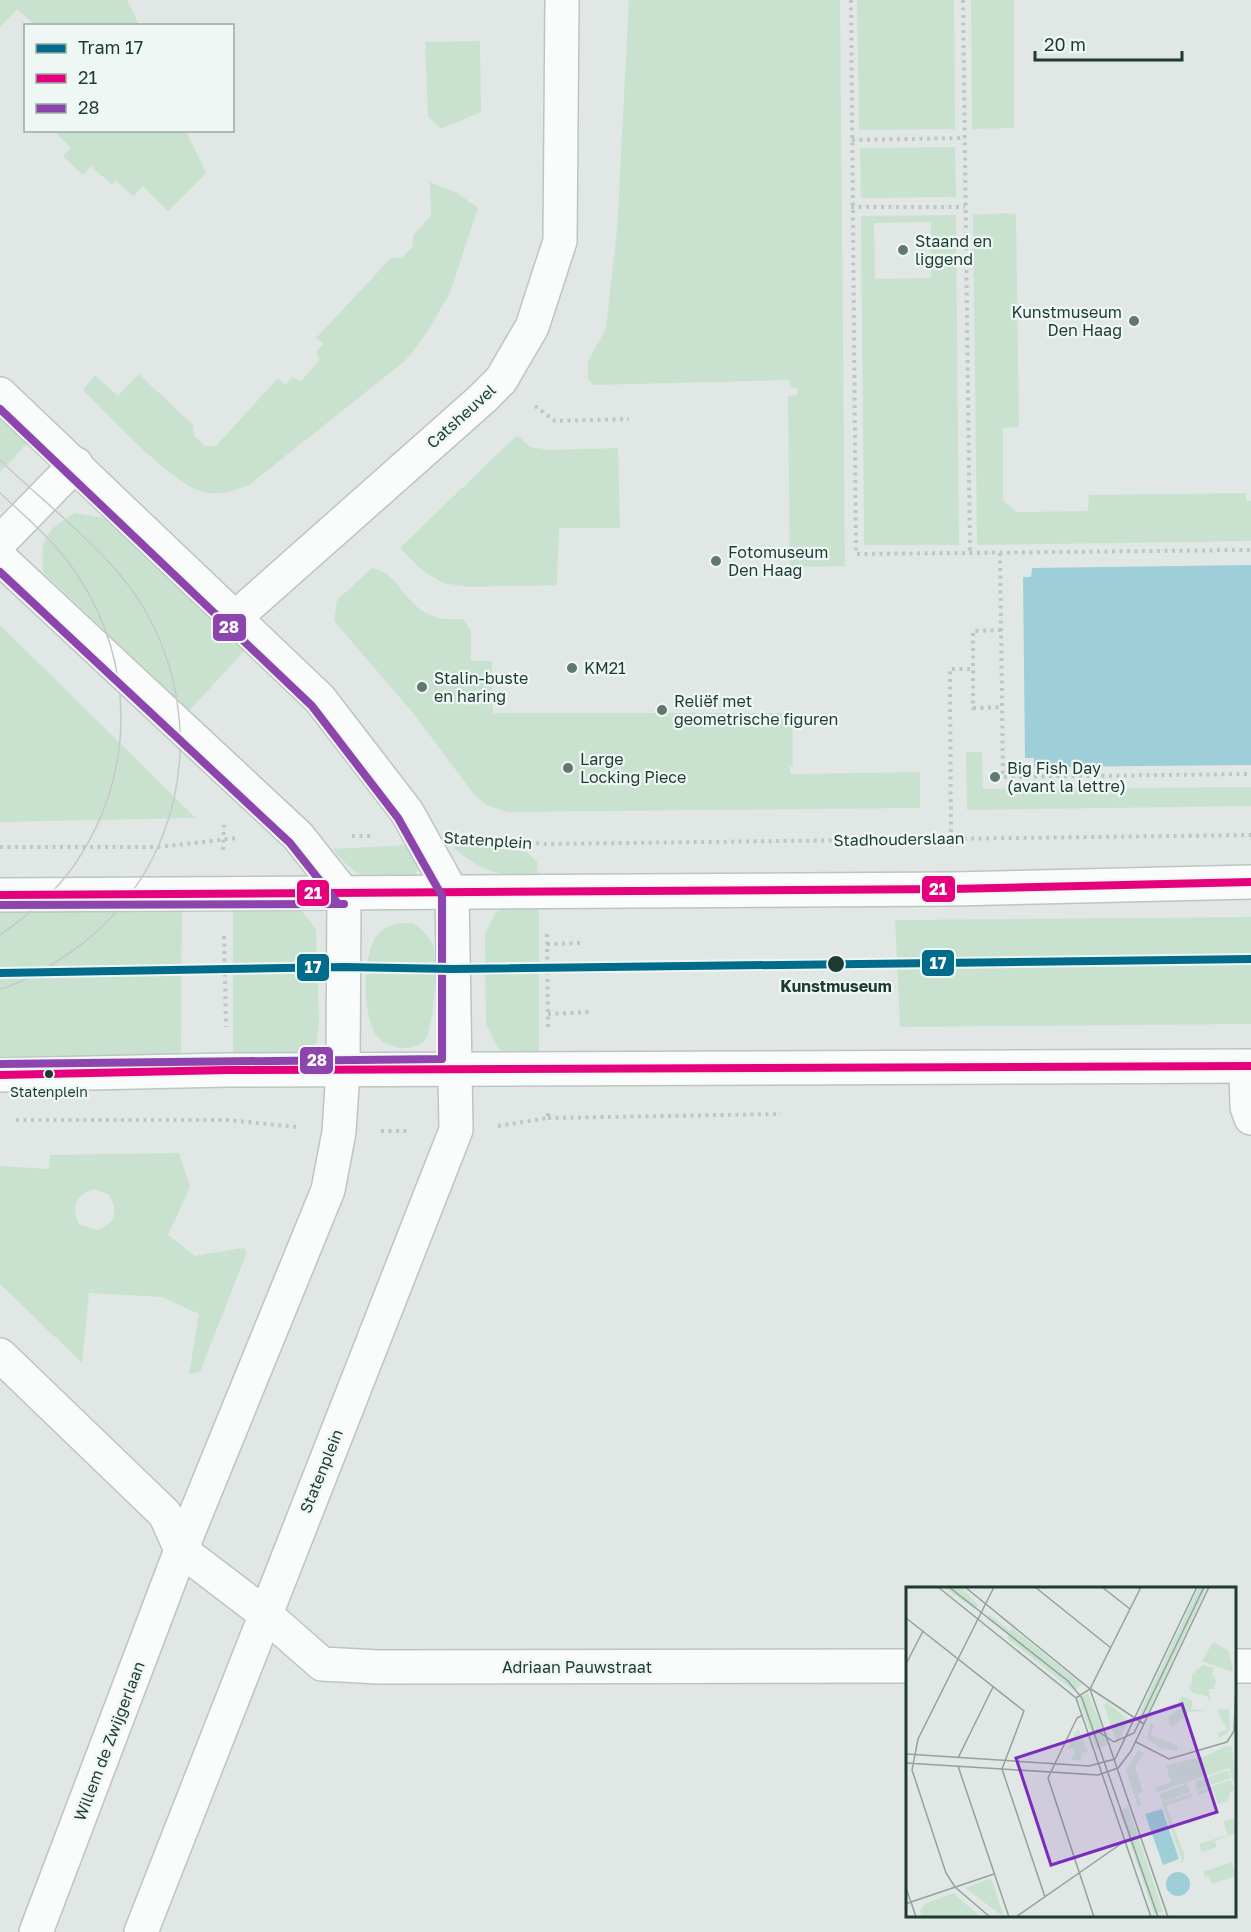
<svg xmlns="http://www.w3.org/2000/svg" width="1251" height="1932" font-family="'Golos Text',sans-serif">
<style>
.green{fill:#c9e2d0;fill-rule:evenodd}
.water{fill:#9ecfd8}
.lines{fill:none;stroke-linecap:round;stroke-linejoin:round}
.street-casing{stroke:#bec4c1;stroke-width:36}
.secondary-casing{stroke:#bcc5c1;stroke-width:36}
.path{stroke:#bfc7c5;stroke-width:4;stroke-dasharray:3 4.5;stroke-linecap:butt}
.street{stroke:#fafbfb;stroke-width:33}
.secondary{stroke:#fafbfb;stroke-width:33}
.tram{stroke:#c5c9c8;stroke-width:1.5}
.bus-1-casing{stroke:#eef7f3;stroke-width:12}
.bus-2-casing{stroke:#eef7f3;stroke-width:12}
.bus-1{stroke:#e5007d;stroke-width:8}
.bus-2{stroke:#8e44ad;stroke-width:8}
.tram-1-casing{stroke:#eef7f3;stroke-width:12}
.tram-1{stroke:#006b8b;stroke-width:8}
.poi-dot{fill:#627771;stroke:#eef7f3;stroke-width:2}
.stop-dot{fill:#1e3a33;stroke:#eef7f3;stroke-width:2}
.labels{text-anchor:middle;stroke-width:4.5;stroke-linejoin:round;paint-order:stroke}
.bus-label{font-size:14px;fill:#1e3a33;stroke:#eef7f3}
.poi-label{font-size:16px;fill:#1e3a33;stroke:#eef7f3;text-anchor:start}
.street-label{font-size:16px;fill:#1e3a33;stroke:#eef7f3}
.stop-label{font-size:16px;font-weight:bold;fill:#1e3a33;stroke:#eef7f3}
.inset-road{fill:none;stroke:#93a29d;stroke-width:1.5}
.view{fill:#7b2cbf;fill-opacity:0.15;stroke:#7b2cbf;stroke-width:3}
.inset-edge{fill:none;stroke:#1e3a33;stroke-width:3}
.line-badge{stroke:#eef7f3;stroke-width:2}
.badge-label{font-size:16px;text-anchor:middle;font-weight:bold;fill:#fff}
</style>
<rect width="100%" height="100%" fill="#e1e7e4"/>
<!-- green -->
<path class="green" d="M0,0H127L139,25H32L33,23L17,9L0,27Z
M629,0H840L845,566L790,567L788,396L797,395V388L790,387V380L594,385L588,379V361L606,328L617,231Z
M857,0H954L955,129L859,130Z
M971,0H1014V128L972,129Z
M480,41L481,112L441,129L428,117L425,42Z
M54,131H186L206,173L168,211L143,186L133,197L116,180L112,185L91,166L83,175L63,156L71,148Z
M955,147L956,197L861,198L860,148Z
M430,182L457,193L478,208L450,293L426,334L406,360L249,485C235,490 223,495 208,493C175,489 109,415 83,390L95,375L118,396L139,374L193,425L194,436L205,446H216L278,378L285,385L292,377L301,381L320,359L316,352L323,344L316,338L391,258H402L413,246V235L431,216Z
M1007,213L1016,214L1019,427L1003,428V500L1016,512L1088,511L1089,495L1246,493V501H1251V541L977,545L973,215Z
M956,215L959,545H864L861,216ZM931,222V278L875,279L874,223Z
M0,416L28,443L0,472Z
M517,435L530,447L549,450L618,448L620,528H559L557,585L470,587L443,583L423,571L400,548Z
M75,513L109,519L246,649L189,711L44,573C38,539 47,530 75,513Z
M372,568C407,574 404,625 463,619L471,631V661H492L493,713H792L793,766L790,767V774L920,772V808L508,812L486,805L473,793L413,713L334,621L337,600Z
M0,625L196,818L0,822Z
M966,752H982L983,789L1251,787V806L967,810Z
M458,844L527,852L537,862L538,877C500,876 484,873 454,848Z
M409,845L417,861L418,871L410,878C372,879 358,882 333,849Z
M53,906L182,911L181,1056L0,1058V907Z
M506,906H539V1055L511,1056L497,1047L486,1024L485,934L496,912Z
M300,909L316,929L319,1023L317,1042L302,1060L233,1061V910Z
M1251,917V1024L900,1027L895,920Z
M412,923C422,929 428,934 433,945C438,958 434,1029 425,1040C413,1053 386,1049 376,1035C362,1015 362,952 378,934C388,924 399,923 412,923Z
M179,1153L190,1187L168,1235L195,1256L243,1248L247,1252L200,1372L189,1374L199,1314L162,1297L89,1293L82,1363L0,1284V1166L49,1169L50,1155ZM94,1189L108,1194C120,1208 115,1227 96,1230L79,1224C71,1208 75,1194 94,1189Z"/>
<!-- water -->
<path class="water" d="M1251,565V765L1034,767V758H1025L1023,577H1031L1032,568Z"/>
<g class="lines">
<defs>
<path id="street" d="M0,394L320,699L407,812L452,893L456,1130L141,1932
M0,542L76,464
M0,558L298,836L344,894L343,1070L339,1132L328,1190L181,1550L36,1932
M236,617L482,399L501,380L532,327L560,241L562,0
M1246,1067L1247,1107L1251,1118
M0,1355L165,1514L181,1550L265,1614L322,1664L379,1667L908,1666
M1234,1666H1251"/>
<path id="secondary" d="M0,895L952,889L1251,882
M0,1075L227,1070L1251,1066"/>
</defs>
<!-- street casing -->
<use href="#street" class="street-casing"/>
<!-- secondary casing -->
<use href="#secondary" class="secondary-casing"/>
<!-- path -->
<path class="path" d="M851,0L856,554L1251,550
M963,0L970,553
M852,140L965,138
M851,207H965
M535,406L555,421L629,419
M1000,553L1003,777L1251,774
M1001,630L973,631V708L1002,707
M352,836H372
M469,837L546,844L1251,835
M0,847H159L237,838
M951,847L950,669H972
M223,850L224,825
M547,934L548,1028
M224,936L226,1027
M547,944L584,943
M548,1014L590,1012
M548,1118L781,1114
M16,1120H228L296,1127
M498,1126L548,1118V1111
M381,1131H410"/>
<!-- street -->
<use href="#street" class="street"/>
<!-- secondary -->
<use href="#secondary" class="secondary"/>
<!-- tram -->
<path class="tram" d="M0,460C43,502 114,556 143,607C214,726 181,880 65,956C44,970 24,982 0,989
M0,493C27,518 58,544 78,576C137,667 135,777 73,867C54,894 27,916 0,935"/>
<defs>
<path id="bus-1" d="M0,895L952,889L1251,882
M0,1075L227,1070L1251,1066"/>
<path id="bus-2" d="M0,409L312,706L398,818L442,896V1059L0,1064
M0,572L290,843L336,901
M0,905L344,904"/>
</defs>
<!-- bus-1 casing -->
<use href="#bus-1" class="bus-1-casing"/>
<!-- bus-2 casing -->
<use href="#bus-2" class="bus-2-casing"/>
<!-- bus-1 -->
<use href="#bus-1" class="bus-1"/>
<!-- bus-2 -->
<use href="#bus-2" class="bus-2"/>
<defs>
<path id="tram-1" d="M0,973L344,967L453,969L1251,959"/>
</defs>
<!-- tram-1 casing -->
<use href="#tram-1" class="tram-1-casing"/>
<!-- tram-1 -->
<use href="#tram-1" class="tram-1"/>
</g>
<!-- markers -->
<g class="poi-dot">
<circle cx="903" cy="250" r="6"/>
<circle cx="1134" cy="321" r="6"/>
<circle cx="716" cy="561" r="6"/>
<circle cx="572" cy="668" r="6"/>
<circle cx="422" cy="687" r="6"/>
<circle cx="662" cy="710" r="6"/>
<circle cx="568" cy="768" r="6"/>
<circle cx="995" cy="777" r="6"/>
</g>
<g class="stop-dot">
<circle cx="836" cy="964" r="9"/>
<circle cx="49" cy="1074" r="5"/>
</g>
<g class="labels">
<!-- bus labels -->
<g class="bus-label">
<text x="49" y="1097">Statenplein</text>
</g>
<!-- poi labels -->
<g class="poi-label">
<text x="915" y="247">Staand en<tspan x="915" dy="18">liggend</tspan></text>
<text x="1122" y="318" text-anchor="end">Kunstmuseum<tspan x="1122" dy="18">Den Haag</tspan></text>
<text x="728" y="558">Fotomuseum<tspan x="728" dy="18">Den Haag</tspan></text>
<text x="584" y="674">KM21</text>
<text x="434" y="684">Stalin-buste<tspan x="434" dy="18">en haring</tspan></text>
<text x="674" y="707">Reliëf met<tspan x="674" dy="18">geometrische figuren</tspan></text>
<text x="580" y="765">Large<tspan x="580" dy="18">Locking Piece</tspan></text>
<text x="1007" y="774">Big Fish Day<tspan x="1007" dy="18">(avant la lettre)</tspan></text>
</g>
<!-- street labels -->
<g class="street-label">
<text transform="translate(461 416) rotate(-42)" y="6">Catsheuvel</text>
<text transform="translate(899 839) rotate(-1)" y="6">Stadhouderslaan</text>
<text transform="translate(488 840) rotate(4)" y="6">Statenplein</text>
<text transform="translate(321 1471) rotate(-68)" y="6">Statenplein</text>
<text x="577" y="1673">Adriaan Pauwstraat</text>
<text transform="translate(109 1741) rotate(-69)" y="6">Willem de Zwijgerlaan</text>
</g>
<!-- stop labels -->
<g class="stop-label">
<text x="836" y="992">Kunstmuseum</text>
</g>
</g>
<!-- overview -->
<g transform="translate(906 1587)">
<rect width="330" height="330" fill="#e1e7e4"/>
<path d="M37,0H55L72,18L69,22ZM293,0H301L239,132L232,129ZM83,27L104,44L106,41L176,97L168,104L101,51L103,48L81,31ZM307,55L323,64L327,85L296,74ZM297,78L308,81L306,87L310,93L308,102H303L304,116L301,109L287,106L281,98L285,100L286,87ZM182,106L203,158L190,162L173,112ZM276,109L287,114L285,122L300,124L283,125L267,140L263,138V129L275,121L271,117ZM201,115L223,134L211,157L198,118ZM323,122L324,144L313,151L312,146L321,142L311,123ZM245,135L248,140L244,148L272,159L271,164L256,162L241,152ZM172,141L182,165L175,166V173H164L169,167L168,161L161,162ZM320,159L326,160L330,202L323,181L251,205L249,201L265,195L260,178L300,169ZM232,163L238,166L229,180L237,205L232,207L235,218L232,219L220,183ZM322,183L325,191L291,203L289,195ZM325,193L329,203L324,205L322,213L312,217L307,203L293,208L292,204ZM281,197L284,205L256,215L253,207ZM285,207L286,210L260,219L279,269L277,275L267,278L276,274L256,216ZM222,220L257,324L248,327L213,223ZM328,231L330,246L309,254L311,260L296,265L293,257L322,248L317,234ZM326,275L330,289L306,297L303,289L299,290L297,285ZM84,292L86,294L98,330L59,301ZM47,306L75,330H16L14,324L19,317Z" fill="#c9e2d0"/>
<path d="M256,222L273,272L257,278L239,227ZM260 297a12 12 0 1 1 24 0a12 12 0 1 1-24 0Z" fill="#9ecfd8"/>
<path class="inset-road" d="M32,0L170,111L245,330M43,0L162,94L176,111L252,330M59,0L184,102L262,330M129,0L205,61M196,0L224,22M0,31L118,124L96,182L139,310M0,77L17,44M185,102L238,137M170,111L184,102L235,0M177,128L171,131L142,191L188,330M190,143L208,155L228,146L298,0M230,155L263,172L321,155L328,144L330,95M0,167L183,179L209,172L291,0M52,171L87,100M0,176L192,188L212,181L225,164L303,0M52,179L103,330M0,301L5,315L0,317M10,330L5,315L88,287M84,330L49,300L40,286L6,183L12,152L88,0M110,330L219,254"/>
<path class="view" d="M276,117L311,225L145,278L110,171Z"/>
<rect width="330" height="330" class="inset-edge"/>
</g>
<g class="line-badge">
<rect x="212" y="613" width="35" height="29" rx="6" fill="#8e44ad"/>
<rect x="921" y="875" width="35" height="28" rx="6" fill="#e5007d"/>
<rect x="296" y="879" width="34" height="28" rx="6" fill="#e5007d"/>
<rect x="921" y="949" width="34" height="28" rx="6" fill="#006b8b"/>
<rect x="296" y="953" width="34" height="29" rx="6" fill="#006b8b"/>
<rect x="299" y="1046" width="35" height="29" rx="6" fill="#8e44ad"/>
</g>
<g class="badge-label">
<text x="229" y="633">28</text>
<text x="938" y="895">21</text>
<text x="313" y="899">21</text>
<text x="938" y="969">17</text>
<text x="313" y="973">17</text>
<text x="317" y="1066">28</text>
</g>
<!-- legend -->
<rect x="24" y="24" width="210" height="108" fill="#eef7f3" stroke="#9baba6" stroke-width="1.5"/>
<rect x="36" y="44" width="30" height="9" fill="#006b8b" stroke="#9baba6" stroke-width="1.5"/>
<text x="78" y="54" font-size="18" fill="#1e3a33">Tram 17</text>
<rect x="36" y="74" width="30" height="9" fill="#e5007d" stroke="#9baba6" stroke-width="1.5"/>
<text x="78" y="84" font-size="18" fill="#1e3a33">21</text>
<rect x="36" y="104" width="30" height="9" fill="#8e44ad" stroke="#9baba6" stroke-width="1.5"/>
<text x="78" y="114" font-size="18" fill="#1e3a33">28</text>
<!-- scale -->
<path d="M1035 51v9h147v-9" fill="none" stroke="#1e3a33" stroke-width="3"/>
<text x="1044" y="51" font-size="18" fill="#1e3a33" stroke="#eef7f3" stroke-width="4.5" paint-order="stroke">20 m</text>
</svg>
